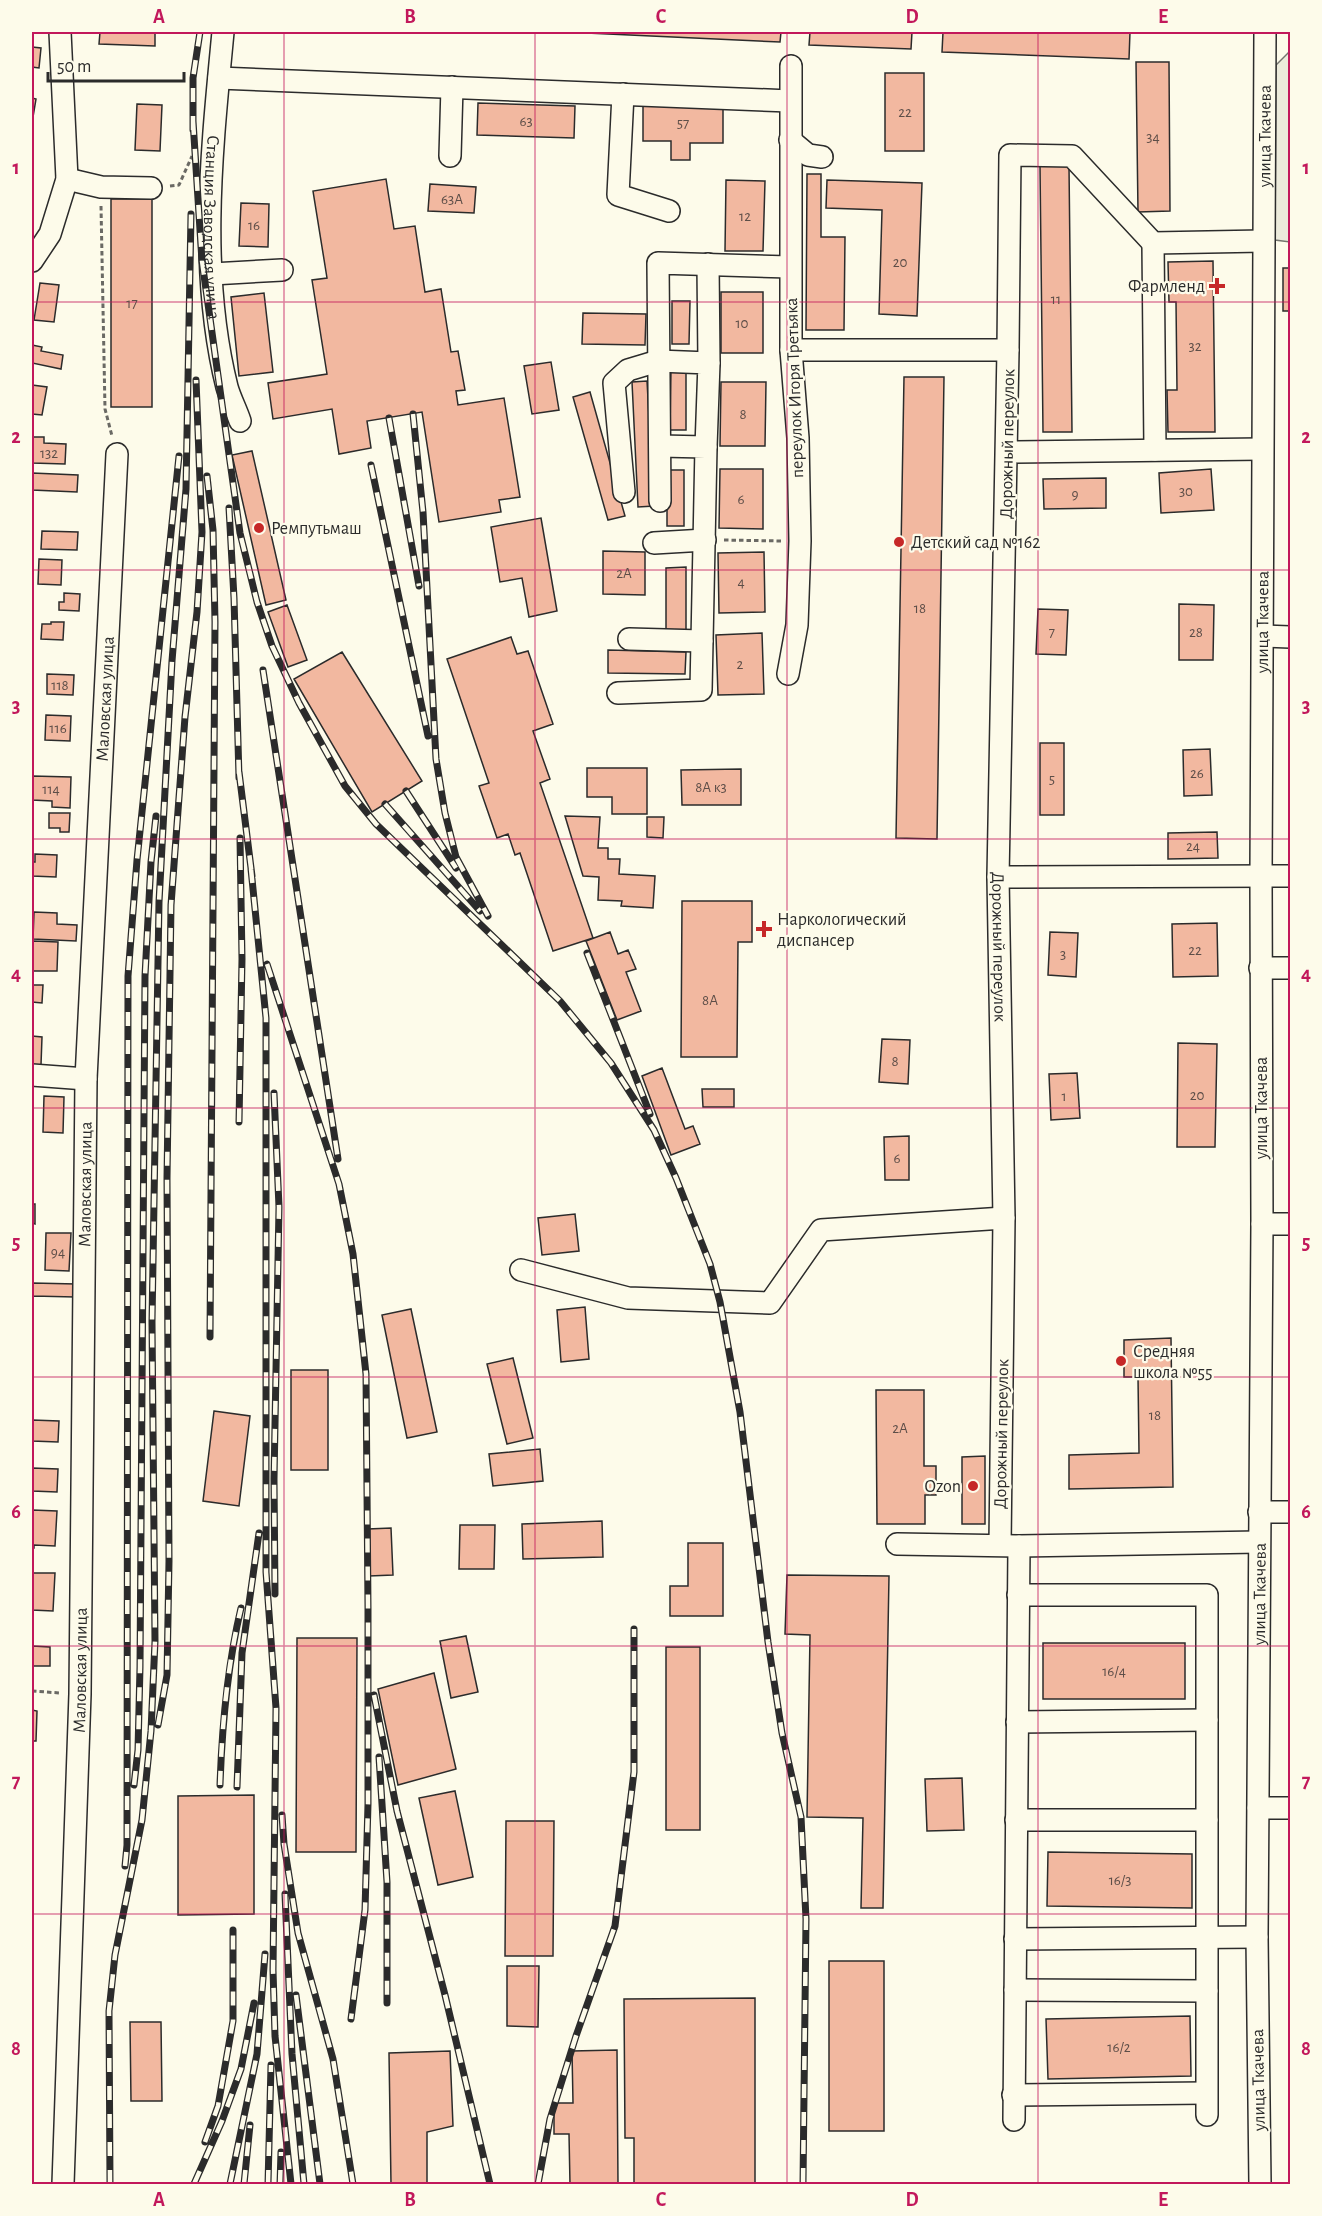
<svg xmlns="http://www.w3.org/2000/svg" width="1322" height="2216" font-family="'Alegreya Sans',sans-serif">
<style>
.green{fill:#ecebdb;stroke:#74746e;stroke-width:1.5}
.building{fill:#f2b8a0;stroke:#2b2b2b;stroke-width:1.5}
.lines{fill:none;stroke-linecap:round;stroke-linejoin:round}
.minor-casing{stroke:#2b2b2b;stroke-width:24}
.path{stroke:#6a6964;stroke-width:3;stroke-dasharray:4.5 3;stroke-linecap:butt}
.minor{stroke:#fdfbea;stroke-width:21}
.rail-casing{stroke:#2b2b2b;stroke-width:7}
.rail{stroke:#fdfbea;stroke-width:4.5;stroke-dasharray:14;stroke-linecap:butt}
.grid{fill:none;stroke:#c2185b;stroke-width:1.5;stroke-opacity:0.55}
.poi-dot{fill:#c62828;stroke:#fdfbea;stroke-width:2}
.labels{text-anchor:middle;stroke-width:4.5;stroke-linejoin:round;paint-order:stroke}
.number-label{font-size:15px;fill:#5d4e48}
.street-label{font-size:18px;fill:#2b2b2b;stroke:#fdfbea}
.poi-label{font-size:18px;fill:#2b2b2b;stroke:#fdfbea;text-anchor:start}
.neatline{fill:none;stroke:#c2185b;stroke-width:2}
.grid-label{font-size:20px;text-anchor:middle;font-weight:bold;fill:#c2185b}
</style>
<rect width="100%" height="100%" fill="#fdfbea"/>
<!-- green -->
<path class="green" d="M1290,51V242L1275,240L1276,65Z"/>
<!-- building -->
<path class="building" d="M100,32H155V46L99,44Z
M587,32H781L780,42L587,33Z
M810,32H912L911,49L809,45Z
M943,32H1130L1129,59L942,52Z
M32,47L41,48L39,68L32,67Z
M1136,62H1169L1170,211L1138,212Z
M885,73H924V151H885Z
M32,98L36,99L33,117H32Z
M478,103L575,106L574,138L477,135Z
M137,104L162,105L160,151L135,150Z
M643,105L723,106V143H690V160H671V141H643Z
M1040,166H1069L1072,432H1043Z
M807,174H821V237H845L844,330H806Z
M386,179L394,229L415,226L425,292L441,289L451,352L458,351L465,390L456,391L458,405L504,398L520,497L499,500L501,512L439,522L422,412L367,421L371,448L339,454L332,409L273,419L268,383L327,374L312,280L327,278L313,191Z
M726,180L765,181L763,251H725Z
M827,180L922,183L917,316L879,314L882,210L826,208Z
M430,184L476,187L474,213L428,211Z
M111,199H152V407H111Z
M241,203L269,204L268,247L239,246Z
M1213,261L1215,432H1168L1167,390H1177L1176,302H1169L1168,262Z
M1283,268H1290V311H1283Z
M40,283L59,285L54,322L34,320Z
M721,292H763V353H721Z
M264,293L273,372L239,376L231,297Z
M672,301H690L689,344H672Z
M583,313L646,314L645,345L582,344Z
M32,345L42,347L41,351L63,355L61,369L32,363Z
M551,362L559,410L532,414L524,366Z
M671,369H686V430H670Z
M904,377H944L937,839L896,838Z
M647,381L654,506L638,507L632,382Z
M721,382H766L765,446H720Z
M32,385L47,387L42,415L32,414Z
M590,392L625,516L608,520L573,397Z
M33,437H44V443L66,444L65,464L32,463Z
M252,451L286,600L266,605L232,455Z
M720,469H763V529L719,528Z
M1211,469L1214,510L1161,513L1159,473Z
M667,470H684V526H667Z
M32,473L78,475L77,492L32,490Z
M1106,478V508L1044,509L1043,479Z
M541,518L557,611L529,617L522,578L500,582L491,527Z
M42,531L78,532L77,550L41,549Z
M603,551L645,552V595L603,594Z
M764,552L765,612L719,613L718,553Z
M39,559L62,560L61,585L38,584Z
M686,567V630H666V568Z
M64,593L80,594L79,611L59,610V602H64Z
M1179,604L1214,605L1213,660H1179Z
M287,605L307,660L288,667L268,612Z
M1038,609L1068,610L1066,655L1036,654Z
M51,622H64L63,640L41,639L42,624H51Z
M762,633L764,694L718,695L716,635Z
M511,637L517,654L528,651L553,724L533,731L550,779L540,783L593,938L553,951L520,853L515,855L508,834L497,838L479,786L489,783L447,659Z
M608,650L686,652L685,674L608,673Z
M342,652L422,781L372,812L294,679Z
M47,674L74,675L73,695L47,694Z
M46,715L71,716L70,741L45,740Z
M1040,743H1064V815H1040Z
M1210,749L1212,795L1184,796L1183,750Z
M587,768H647V814H612V797H587Z
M741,769V805H682L681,770Z
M32,776L71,777L70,808L52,807V801L32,800Z
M49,813H70L69,832H60V828H49Z
M565,816L600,817L598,848H608V859H620L619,874L655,876L653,908L621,906L622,901L598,900L599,877L583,876Z
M647,817H664L663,838L647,837Z
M1217,832L1218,858L1168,859V833Z
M35,854L57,855L56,877L32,876V862H35Z
M682,901H752V942H738L737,1057H681Z
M34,912L57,913V924L77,925L76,941L33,939Z
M1217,923L1218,976L1173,977L1172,924Z
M610,932L618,954L628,950L636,969L626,972L641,1011L617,1020L586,941Z
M1050,932L1078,933L1076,977L1048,975Z
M33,941L58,942L57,971H32Z
M32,985H43L42,1003L32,1002Z
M32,1036L42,1037L41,1065H32Z
M882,1039L910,1040L908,1084L879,1082Z
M1178,1043L1217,1044L1215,1147H1177Z
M662,1068L685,1129L693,1126L700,1144L671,1155L642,1076Z
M1077,1073L1080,1118L1051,1120L1049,1074Z
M702,1089H734V1107H703Z
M44,1096L64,1097L63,1133L43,1132Z
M909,1136V1180H885L884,1137Z
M32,1204H35V1224L32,1223Z
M575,1214L579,1251L542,1255L538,1218Z
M46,1233H71L69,1271L45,1270Z
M32,1283L76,1284L75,1297L33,1296L32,1307Z
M585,1307L589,1359L561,1362L557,1310Z
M411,1309L437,1432L407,1438L382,1315Z
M1171,1338L1173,1487L1069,1489V1455L1139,1453L1138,1377H1124V1340Z
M513,1358L533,1438L507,1444L487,1364Z
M291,1370H328V1470H291Z
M876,1390H924V1466H936V1495H925V1524H877Z
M214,1411L250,1416L239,1506L203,1501Z
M32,1420L59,1421L58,1442L32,1441Z
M540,1449L543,1481L493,1486L489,1454Z
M985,1456V1524H962V1457Z
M32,1468L58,1469L57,1492L32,1491Z
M32,1510L57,1511L55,1546L34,1545V1548H32Z
M602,1521L603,1557L523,1559L522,1524Z
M460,1525H495L494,1569H459Z
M391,1528L393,1575L369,1576L368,1529Z
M688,1543H723V1616H670V1586H688Z
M32,1573H55L53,1611L32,1610Z
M787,1575L889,1576L883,1908H861L863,1818L807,1817L810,1635L785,1634Z
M466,1636L478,1692L451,1698L440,1641Z
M297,1638H357L356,1852H296Z
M1043,1643H1185V1699H1043Z
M32,1646L50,1647V1666H32Z
M666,1647H700V1830H666Z
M434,1673L456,1769L398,1785L378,1689Z
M32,1710L37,1711L36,1741H32Z
M962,1778L964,1830L927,1831L925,1779Z
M455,1791L473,1877L438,1885L419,1798Z
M254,1795V1914L178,1915V1796Z
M506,1821H554L553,1956H505Z
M1048,1852L1192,1854V1908L1047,1906Z
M829,1961H884V2131H829Z
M507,1966H539L538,2027L507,2026Z
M755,1998V2184H634V2138H625L624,1999Z
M1190,2016L1191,2076L1048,2079L1046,2019Z
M130,2022H161L162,2101H131Z
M617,2050L618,2184H570L569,2134H554V2103H573L572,2051Z
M450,2051L453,2126L427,2132V2184H391L389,2053Z"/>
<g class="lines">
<defs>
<g id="minor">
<path id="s1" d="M223,32C212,148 198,271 227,387C230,398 236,409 240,421"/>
<path d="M219,78L790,101"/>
<path d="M623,94L618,195L669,211"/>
<path d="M790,140L808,155L822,157"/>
<path d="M450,156L452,87"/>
<path d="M67,179L101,187L151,188"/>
<path d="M1153,243L1155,450"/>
<path d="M32,261L50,234L67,179L60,32"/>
<path d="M708,264L709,363"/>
<path d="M212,274L282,270"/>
<path id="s2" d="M791,350H1008L998,877L1004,1218L1000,1545"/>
<path d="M1008,350L1010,155L1072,156L1153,243L1263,241"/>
<path d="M1007,452L1262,449"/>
<path d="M624,492L614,383L628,370L658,361L709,363L706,447"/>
<path d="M660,501L658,263L790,267"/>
<path d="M654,543L705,540"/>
<path d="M1263,636L1290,637"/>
<path d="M629,639L702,641"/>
<path d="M788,674L797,625L800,541L798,438L791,350V66"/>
<path d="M618,693L701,690L706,447L660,446"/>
<path d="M998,877L1290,876"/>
<path d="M1260,968H1290"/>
<path d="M32,1075L86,1079"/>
<path d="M1262,1224H1290"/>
<path d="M521,1270L628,1298L770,1303L821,1230L1004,1218"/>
<path d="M1259,1512H1290"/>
<path d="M897,1544L1019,1546L1259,1542"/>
<path d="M1018,1595H1207V2115"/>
<path d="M1017,1722L1207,1720"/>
<path d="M1258,1808H1290"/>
<path d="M1016,1820H1207"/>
<path d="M1015,1939L1257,1937"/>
<path d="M1015,1990L1207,1991"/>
<path d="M1013,2095L1206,2093"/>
<path d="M1014,2120L1019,1546"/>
<path id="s3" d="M63,2184L80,1694L86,1079L117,454"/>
<path id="s4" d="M1260,2184L1257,1937L1262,1224L1261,876L1265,32"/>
</g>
</defs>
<!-- minor casing -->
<use href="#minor" class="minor-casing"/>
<!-- path -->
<path class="path" d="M170,186L179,185L192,156
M101,206L105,409L112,436
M724,540L781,541
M32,1691L60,1693"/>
<!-- minor -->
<use href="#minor" class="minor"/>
<defs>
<path id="rail" d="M193,121L202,261L240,533L257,602L272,646L299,703L345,786L376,824L560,1001L611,1063L654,1130L676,1178L710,1264L720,1302L740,1412L768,1642L782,1733L801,1817L806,1919L803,2184
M193,130V78L200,32
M413,414L423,512L436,759L445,813L456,857L488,916
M389,418L419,586
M371,465L428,736
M207,476L213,530L215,622L210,1337
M229,508L234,598L239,778
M263,670L338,1159
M239,772L252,876
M406,791L456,868
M385,804L480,911
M251,869L266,1018V1572L276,1708L273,1970L275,2036L291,2184
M587,953L650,1114
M267,964L339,1184L353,1254L366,1374L368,1607V1804L365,1910L351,2019
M274,1093L279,1207L274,1479L275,1594
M239,1122L242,959L240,838
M374,1695L397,1811L445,1995L490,2184
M158,1725L167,1675L169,1561L167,1178L171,905L185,717L197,612L202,532L196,380
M379,1757L387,1882V2003
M134,1785L138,1750L140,1667L145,976L151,862L156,816
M220,1785C222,1725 227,1667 241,1608
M237,1787L242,1653L259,1533
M282,1815L284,1844L298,1933L333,2059L353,2184
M125,1866L127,1845L128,976L137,860L179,456
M285,1894L292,2054L304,2184
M296,1995L320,2184
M205,2142L218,2106L233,2021V1930
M110,2184L109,2011L115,1955L142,1820L151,1731L155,1641L152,1322L159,902L172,661L186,489L191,214
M194,2184L222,2121L241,2069L254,2003
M230,2184L257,2054L265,1954
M244,2184L250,2125
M268,2184L271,2065
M280,2184L281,2152
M538,2184L550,2119L576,2036L615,1926L634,1772V1629"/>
</defs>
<!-- rail casing -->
<use href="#rail" class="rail-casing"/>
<!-- rail -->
<use href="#rail" class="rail"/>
</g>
<!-- grid -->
<path class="grid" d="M284,32V2184M535,32V2184M787,32V2184M1038,32V2184M32,302H1290M32,570H1290M32,839H1290M32,1108H1290M32,1377H1290M32,1646H1290M32,1914H1290"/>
<!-- markers -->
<g class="poi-dot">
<path d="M1214 277h6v6h6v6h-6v6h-6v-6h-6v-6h6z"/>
<circle cx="259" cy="528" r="6"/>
<circle cx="899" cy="542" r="6"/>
<path d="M761 920h6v6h6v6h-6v6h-6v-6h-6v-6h6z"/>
<circle cx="1121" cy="1361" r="6"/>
<circle cx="973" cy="1486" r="6"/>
</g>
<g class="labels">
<!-- number labels -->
<g class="number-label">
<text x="905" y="117">22</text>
<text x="526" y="126">63</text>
<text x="683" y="128">57</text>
<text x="1153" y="142">34</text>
<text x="452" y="204">63А</text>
<text x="745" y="221">12</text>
<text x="254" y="230">16</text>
<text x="900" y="267">20</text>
<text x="1056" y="304">11</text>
<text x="132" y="308">17</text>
<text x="742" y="328">10</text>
<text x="1195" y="351">32</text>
<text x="743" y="419">8</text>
<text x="49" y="458">132</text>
<text x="1186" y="496">30</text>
<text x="1075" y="499">9</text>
<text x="741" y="504">6</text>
<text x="624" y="578">2А</text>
<text x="741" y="587">4</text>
<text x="920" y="613">18</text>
<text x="1052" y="637">7</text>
<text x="1196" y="637">28</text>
<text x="740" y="669">2</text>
<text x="60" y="690">118</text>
<text x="58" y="733">116</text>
<text x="1197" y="778">26</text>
<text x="1052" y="784">5</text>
<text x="711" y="792">8А к3</text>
<text x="51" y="794">114</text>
<text x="1193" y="851">24</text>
<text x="1195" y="955">22</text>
<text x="1063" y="959">3</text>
<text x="710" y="1005">8А</text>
<text x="895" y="1066">8</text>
<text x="1197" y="1100">20</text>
<text x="1064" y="1101">1</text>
<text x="897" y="1163">6</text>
<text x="58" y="1257">94</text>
<text x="1155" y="1420">18</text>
<text x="900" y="1433">2А</text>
<text x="1114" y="1676">16/4</text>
<text x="1120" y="1885">16/3</text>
<text x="1119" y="2052">16/2</text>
</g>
<!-- street labels -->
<g class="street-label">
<text dy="6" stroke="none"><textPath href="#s4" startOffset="2048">улица Ткачева</textPath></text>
<text dy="6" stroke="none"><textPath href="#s1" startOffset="196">Станция Заводская улица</textPath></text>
<text transform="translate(794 388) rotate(-92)" y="6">переулок Игоря Третьяка</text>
<text transform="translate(1007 444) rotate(-89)" y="6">Дорожный переулок</text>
<text dy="6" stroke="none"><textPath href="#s4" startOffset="1562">улица Ткачева</textPath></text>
<text dy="6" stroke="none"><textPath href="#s3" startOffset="1486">Маловская улица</textPath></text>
<text dy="6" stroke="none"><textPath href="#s2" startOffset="814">Дорожный переулок</textPath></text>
<text transform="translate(1261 1108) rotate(-90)" y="6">улица Ткачева</text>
<text dy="6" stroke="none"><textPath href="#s3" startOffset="1000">Маловская улица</textPath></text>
<text transform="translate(1001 1434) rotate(-89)" y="6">Дорожный переулок</text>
<text dy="6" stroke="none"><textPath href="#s4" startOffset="590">улица Ткачева</textPath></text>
<text dy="6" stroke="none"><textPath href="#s3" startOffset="514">Маловская улица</textPath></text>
<text transform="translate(1258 2080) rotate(-91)" y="6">улица Ткачева</text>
</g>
<!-- poi labels -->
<g class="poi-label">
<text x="1205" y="292" text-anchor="end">Фармленд</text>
<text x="271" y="534">Ремпутьмаш</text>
<text x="911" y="548">Детский сад №162</text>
<text x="777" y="925">Наркологический<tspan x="777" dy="21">диспансер</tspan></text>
<text x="1133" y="1357">Средняя<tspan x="1133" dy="21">школа №55</tspan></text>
<text x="961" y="1492" text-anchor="end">Ozon</text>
</g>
</g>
<!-- border -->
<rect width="1322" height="2216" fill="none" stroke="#fdfbea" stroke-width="66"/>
<!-- scale -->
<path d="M48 72v9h136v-9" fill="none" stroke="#2b2b2b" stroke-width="3"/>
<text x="57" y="72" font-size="18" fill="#2b2b2b" stroke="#fdfbea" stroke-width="4.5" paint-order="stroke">50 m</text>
<rect x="33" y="33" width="1256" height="2150" class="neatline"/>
<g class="grid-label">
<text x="159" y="23">A</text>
<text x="410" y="23">B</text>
<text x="661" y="23">C</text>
<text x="912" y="23">D</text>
<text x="1163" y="23">E</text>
<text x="16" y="174">1</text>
<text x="1306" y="174">1</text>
<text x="16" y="443">2</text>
<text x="1306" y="443">2</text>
<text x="16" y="712">3</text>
<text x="1306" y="712">3</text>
<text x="16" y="980">4</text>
<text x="1306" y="980">4</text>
<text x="16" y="1249">5</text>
<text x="1306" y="1249">5</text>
<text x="16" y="1518">6</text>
<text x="1306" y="1518">6</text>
<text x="16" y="1787">7</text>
<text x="1306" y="1787">7</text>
<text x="16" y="2055">8</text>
<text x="1306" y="2055">8</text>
<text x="159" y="2206">A</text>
<text x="410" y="2206">B</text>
<text x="661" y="2206">C</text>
<text x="912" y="2206">D</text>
<text x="1163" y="2206">E</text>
</g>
</svg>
